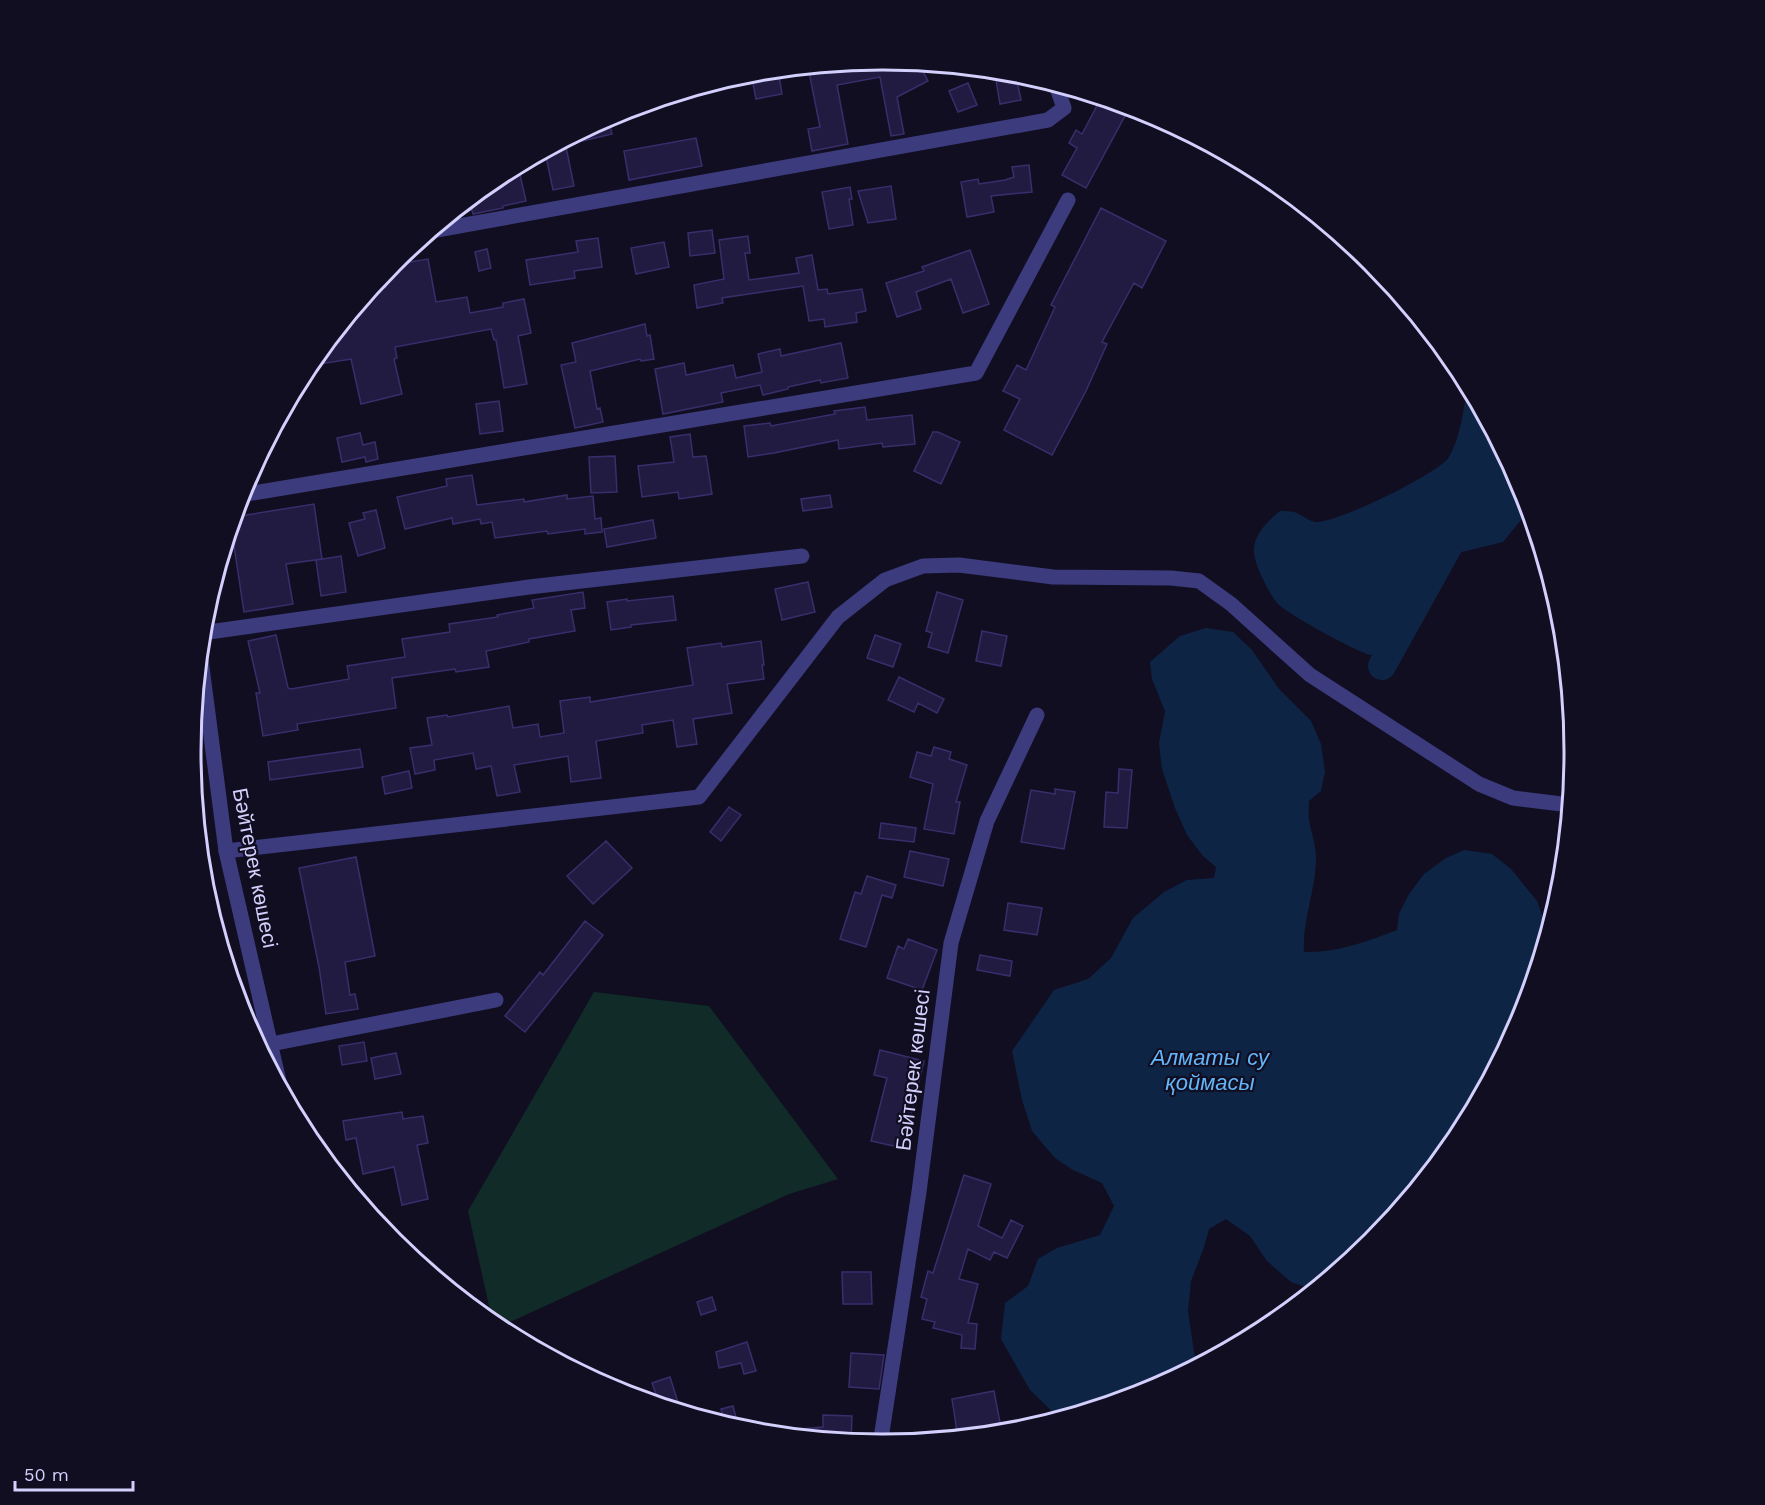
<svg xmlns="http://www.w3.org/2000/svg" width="1765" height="1505" font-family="'Work Sans',sans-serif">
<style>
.green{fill:#112b29}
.water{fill:#0e2445}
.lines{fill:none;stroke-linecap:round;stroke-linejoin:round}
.river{stroke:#0e2445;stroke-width:28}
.building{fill:#221b41;stroke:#392e6c;stroke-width:1.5}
.minor{stroke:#3c3b7e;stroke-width:15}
.tertiary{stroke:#3c3b7e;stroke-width:15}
.labels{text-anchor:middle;stroke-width:4.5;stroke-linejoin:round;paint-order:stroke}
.street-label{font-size:21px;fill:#d4d0fd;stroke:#110e21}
.water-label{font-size:22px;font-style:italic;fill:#62b6f9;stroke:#110e21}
.rim{fill:none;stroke:#d4d0fd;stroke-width:3}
</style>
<rect width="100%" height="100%" fill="#110e21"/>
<!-- green -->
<path class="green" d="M594,992L709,1006L838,1179L789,1194L497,1328L493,1324L468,1211Z"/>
<!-- water -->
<path class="water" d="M1468,386L1522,488L1529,510L1503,542L1441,557L1416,582L1417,620L1389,655C1383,655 1376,656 1371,655C1358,653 1284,612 1277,603C1269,593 1252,561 1254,548C1256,532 1268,521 1280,511C1284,511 1290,511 1294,512C1301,514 1307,520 1315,522C1333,525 1440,473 1449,457C1461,436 1463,410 1468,386Z
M1206,628L1233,632L1252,650L1279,689L1311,721L1321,744L1325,772L1321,791L1309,801C1309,807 1308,814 1309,820C1311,832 1316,845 1316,858C1316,890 1302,920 1304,952C1337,953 1366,942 1397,930L1399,914L1409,894L1424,874L1446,858L1464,850L1492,854L1511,869L1537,901L1548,932L1522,1018L1458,1138L1372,1242L1317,1287L1309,1288L1291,1282L1267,1261L1250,1236L1226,1219L1209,1229L1203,1250L1191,1281L1188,1311L1196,1366L1147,1392L1060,1419L1030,1390L1001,1339L1005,1303L1028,1286L1038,1259L1057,1248L1100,1235L1114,1206L1102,1183L1073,1170L1055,1158L1032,1131L1022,1100L1012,1051L1054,990L1088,979L1111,958L1133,918L1164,892L1187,880L1214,878L1216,867L1203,856L1187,835L1175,808L1162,769L1159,743L1165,711L1152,679L1150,662L1180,636Z"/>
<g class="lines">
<!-- river -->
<path class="river" d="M1382,666L1462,522"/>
</g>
<!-- building -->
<path class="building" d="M883,60L890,61L892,70L907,62L919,64L928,81L897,97L904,134L891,136L880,77L837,85L848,144L812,151L808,129L820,127L808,67Z
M778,70L782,94L756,99L751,73Z
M1016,76L1021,100L1000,104L996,80Z
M968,83L977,105L958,112L949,91Z
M1100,100L1126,114L1086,188L1062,175L1077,148L1069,143L1076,130L1082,134Z
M608,118L612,134L565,145L564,141Z
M696,138L702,166L629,180L624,151Z
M566,147L574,186L553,190L545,152Z
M1029,165L1032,192L991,196L994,212L967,217L961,182L978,179L979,184L1005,180L1014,177L1012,167Z
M518,166L526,201L503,206V208L473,214L472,210L452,214L498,177Z
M891,186L896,219L868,223L858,191Z
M850,187L852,199H849L853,225L829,229L822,192Z
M1101,208L1166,241L1142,288L1134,283L1102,342L1107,344L1086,391L1052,455L1004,430L1020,399L1003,391L1017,365L1026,370L1055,307L1051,305Z
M712,230L715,253L690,256L688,233Z
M748,236L750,253H745L749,280L799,273L796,258L812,255L818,290L827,289L828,294L862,289L866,311L856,313L857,322L825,327L824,319L809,321L803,286L722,298L723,303L697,308L694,285L724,279L719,240Z
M598,238L602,267L574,271L575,278L530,285L526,260L578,252L576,241Z
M664,242L669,267L636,274L631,248Z
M487,249L491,268L479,271L475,252Z
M970,250L989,304L963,313L951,279L916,292L921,309L897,317L886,283L924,271L922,267Z
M428,259L436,302L467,297L470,313L503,307V303L524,299L531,333L518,336L527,384L504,388L496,340H494L491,329L395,347L397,358L394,359L402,394L361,404L351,359L308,366L334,335L346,333L344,322L372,289L386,287L383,274L391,265Z
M645,324L647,336L650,335L654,359L641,361L640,359L590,371L597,409L600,408L603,422L575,428L561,365L576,362L572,343Z
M841,343L848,378L821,383L820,380L788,387V389L763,395L760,385L721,393L723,402L663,414L655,369L684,363L686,375L733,365L736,378L762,372L758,354L780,349L781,356Z
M499,401L503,431L480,434L476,404Z
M865,407L867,420L912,415L915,444L883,447L882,443L839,449L838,440L774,453L748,457L744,426L770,423L771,426L835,414L834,411Z
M933,432H938L960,442L941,484L914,471Z
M360,433L363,445L375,442L378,459L366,462L365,457L342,462L337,438Z
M690,434L693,457L706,456L712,494L679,499L678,492L642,497L638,466L674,462L670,437Z
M615,456L617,492L591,493L589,457Z
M472,475L477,505L524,499V502L567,495V499L593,496L595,519L601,518L602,532L585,534V529L548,534L547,531L495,538L492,522L481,524L480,519L453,524L452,518L405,529L397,497L447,486L446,479Z
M830,495L832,507L803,511L801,499Z
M314,504L322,559L286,564L293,604L244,612L231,526L234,517Z
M376,510L385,548L358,556L349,523L365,519L363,513Z
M653,520L656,538L607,547L604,529Z
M341,556L346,592L321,596L316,560Z
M808,582L815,612L782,620L775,589Z
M583,592L585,608L571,610L575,631L529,639V642L486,651L489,667L456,672L455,669L392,678L396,708L297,724L298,730L263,736L256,693H260L248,641L276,635L288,688L291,689L349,679L347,666L405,657L402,639L450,632L449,624L498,617L497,615L534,608L532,600Z
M937,592L963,600L948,653L928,647L932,633L926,631Z
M673,596L676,620L631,625V627L611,630L607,602L627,599V601Z
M982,631L1007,636L1001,666L976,661Z
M875,635L901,644L893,667L867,658Z
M761,641L764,665H762L764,679L727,684L732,713L693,719L697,744L677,747L673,720L642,725L643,733L596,741L601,778L571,782L568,756L514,765L520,792L497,796L491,766L476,769L473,753L434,760L435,770L415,774L410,748L432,745L427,718L447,715L448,717L509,706L513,728L538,724L540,737L564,733L560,701L590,697V702L693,685L687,648L721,643L722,647Z
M899,677L944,699L937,713L918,703L914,712L888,700Z
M934,747L951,752L949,759L967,765L956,802H960L954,834L924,829L933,784L910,777L917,752L931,756Z
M360,749L363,767L270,780L268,762Z
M1119,769L1132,770L1127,828L1104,827L1106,792L1118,793Z
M409,771L412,788L385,794L382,777Z
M1055,789L1075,792L1064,849L1021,842L1031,790L1055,794Z
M729,807L741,815L721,841L710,832Z
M881,823L916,828L914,842L879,838Z
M606,841L632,868L593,904L567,876Z
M910,851L949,859L943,886L904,877Z
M356,857L375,956L345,962L350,995L355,994L358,1009L326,1014L319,967L299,868Z
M867,876L896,885L892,898L882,895L866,947L840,939L855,892L861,894Z
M1008,903L1042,908L1037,935L1004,930Z
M585,921L603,935L525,1032L505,1016L540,972L543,975Z
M908,939L937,950L922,990L887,978L898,946L904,949Z
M980,955L1012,961L1010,976L977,970Z
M364,1042L367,1061L342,1065L339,1046Z
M880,1050L924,1061L903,1148L871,1141L887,1078L874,1075Z
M396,1053L401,1074L375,1079L371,1058Z
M402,1112L403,1119L423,1116L428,1143L417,1145L428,1199L402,1205L394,1167L363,1174L356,1138L346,1140L343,1121Z
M964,1175L991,1184L978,1226L1002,1238L1011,1220L1023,1226L1007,1258L994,1252L990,1260L968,1249L959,1279L978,1284L968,1323L977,1324L975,1349L961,1348L962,1335L933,1328L935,1322L922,1319L927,1299L921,1297L928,1271L933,1273Z
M842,1272H871L872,1304H843Z
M712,1297L716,1310L701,1315L697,1302Z
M747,1342L756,1371L744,1374L741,1363L719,1368L716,1352Z
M851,1353L884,1355L879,1389L849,1387Z
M670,1377L681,1412L660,1405L652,1383Z
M994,1391L1002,1433L958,1438L952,1399Z
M733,1406L739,1429L725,1425L721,1409Z
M823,1415L852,1416L851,1442L790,1436V1430L823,1427Z"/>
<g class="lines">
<!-- minor -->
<path class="minor" d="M431,231L1048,120L1064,108L1056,85
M241,495L976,373L1068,200
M202,633L529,587L802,556
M226,851L699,797L838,617L885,580L923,566L959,565L1053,577L1171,578L1199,581L1231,604L1310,675L1479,784L1513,798L1570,805
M271,1044L496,1000
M880,1445L919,1192L951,943L987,821L1037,715"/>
<!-- tertiary -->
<path class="tertiary" d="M200,652L226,851L281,1090"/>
</g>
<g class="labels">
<!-- street labels -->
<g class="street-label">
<text transform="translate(255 868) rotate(79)" y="7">Бәйтерек көшесі</text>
<text transform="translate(913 1070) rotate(-83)" y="7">Бәйтерек көшесі</text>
</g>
<!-- water labels -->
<g class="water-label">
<text x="1210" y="1065">Алматы су<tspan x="1210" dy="25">қоймасы</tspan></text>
</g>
</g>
<!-- crop -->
<path d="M0 0H1765V1505H0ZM882 70H883A681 681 0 0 1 1564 751V753A681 681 0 0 1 883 1434H882A681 681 0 0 1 201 753V751A681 681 0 0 1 882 70Z" fill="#110e21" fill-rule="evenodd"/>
<path class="rim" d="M882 70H883A681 681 0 0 1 1564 751V753A681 681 0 0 1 883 1434H882A681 681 0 0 1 201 753V751A681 681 0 0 1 882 70Z"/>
<!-- scale -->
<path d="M15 1481v9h118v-9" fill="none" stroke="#d4d0fd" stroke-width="3"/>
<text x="24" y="1481" font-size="18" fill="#d4d0fd" stroke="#110e21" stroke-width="4.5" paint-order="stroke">50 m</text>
</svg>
